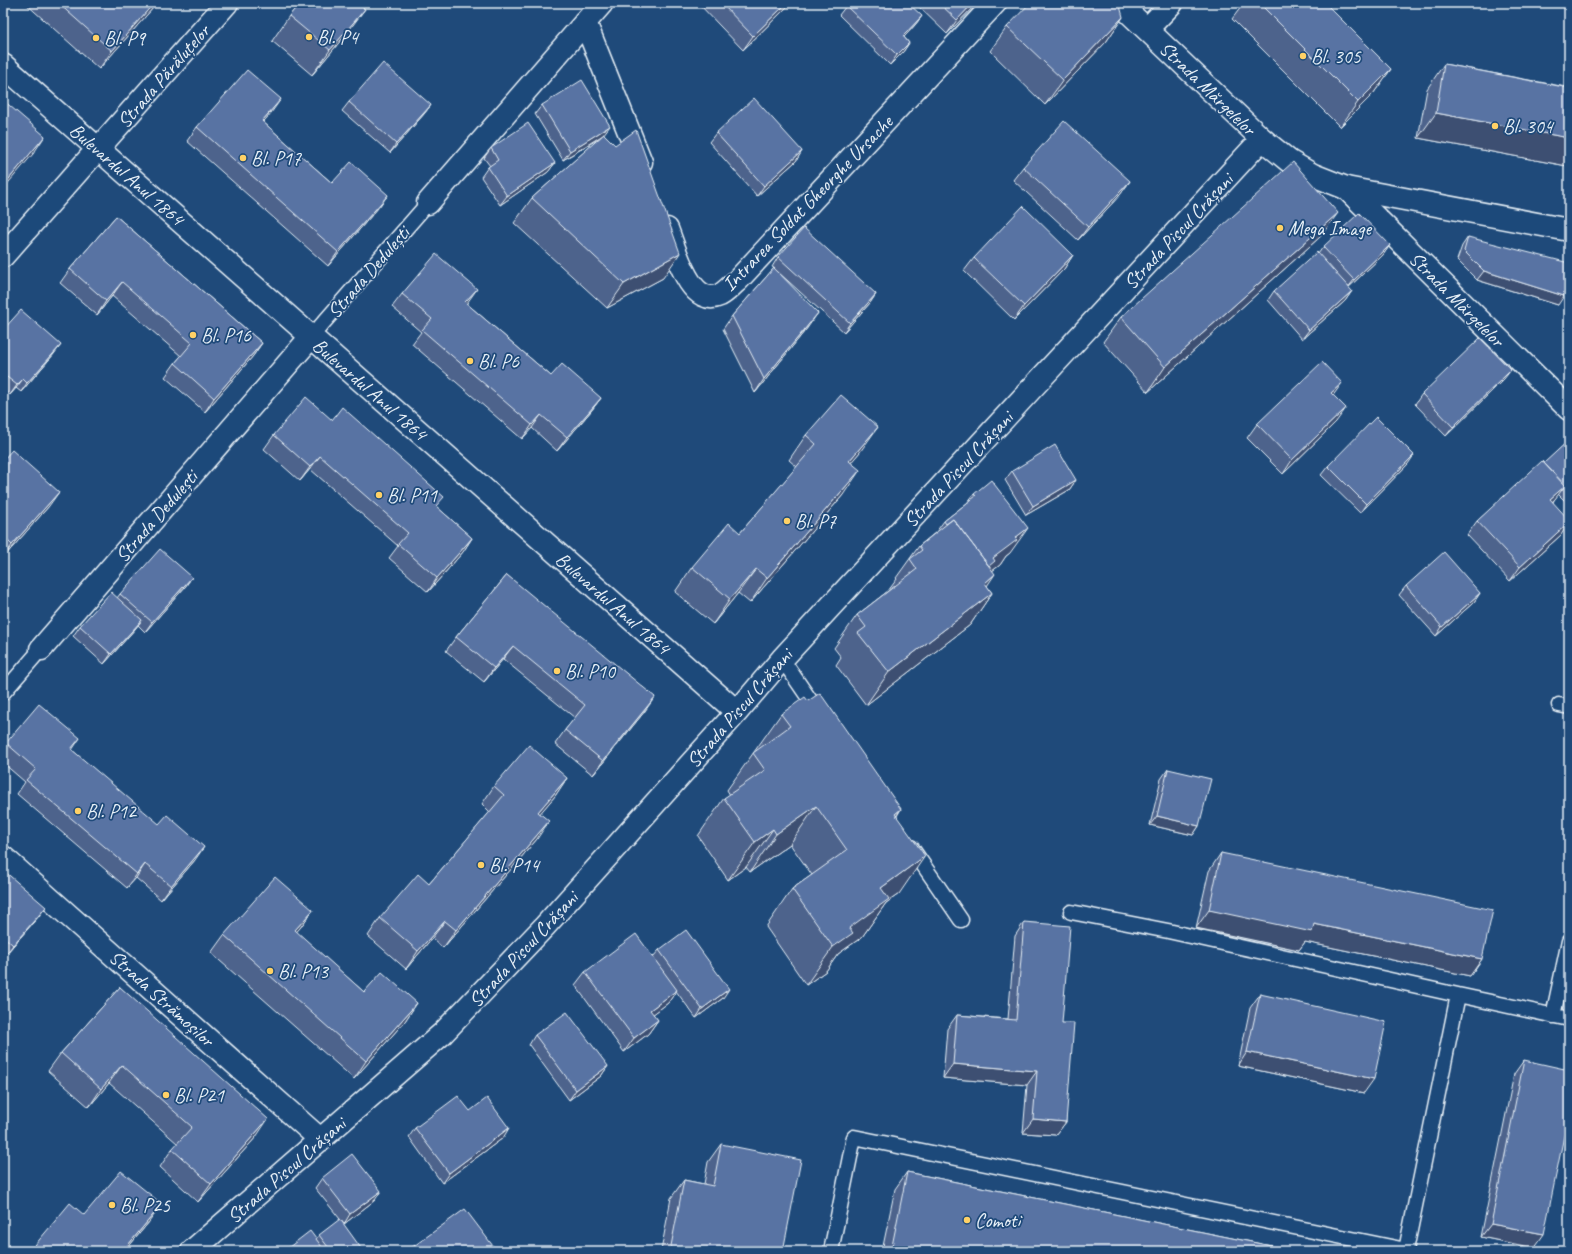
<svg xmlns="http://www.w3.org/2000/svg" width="1572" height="1254" font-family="Caveat,sans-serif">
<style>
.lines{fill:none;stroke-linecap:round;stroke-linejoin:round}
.lane-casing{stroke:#e8f1f8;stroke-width:17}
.street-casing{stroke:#e8f1f8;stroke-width:25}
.secondary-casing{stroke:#e8f1f8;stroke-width:25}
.lane{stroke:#1f4a7a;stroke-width:14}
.street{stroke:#1f4a7a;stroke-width:22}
.secondary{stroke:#1f4a7a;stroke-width:22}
.wall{fill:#4d638c;stroke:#e8f1f8}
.shaded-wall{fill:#3e5072;stroke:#e8f1f8}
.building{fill:#5973a3;stroke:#e8f1f8}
.poi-dot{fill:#ffd166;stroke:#1f4a7a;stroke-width:1.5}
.labels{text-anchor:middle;stroke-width:3.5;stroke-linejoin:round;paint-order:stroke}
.poi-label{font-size:20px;fill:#e8f1f8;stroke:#1f4a7a;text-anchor:start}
.street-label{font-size:20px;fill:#e8f1f8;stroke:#1f4a7a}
</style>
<rect width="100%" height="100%" fill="#1f4a7a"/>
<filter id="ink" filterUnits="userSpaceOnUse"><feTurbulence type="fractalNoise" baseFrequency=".025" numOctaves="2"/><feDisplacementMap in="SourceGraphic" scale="8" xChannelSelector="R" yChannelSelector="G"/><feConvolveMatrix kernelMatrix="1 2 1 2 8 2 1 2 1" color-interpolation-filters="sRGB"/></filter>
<g filter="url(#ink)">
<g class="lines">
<defs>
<path id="lane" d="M311,337L428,203
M782,659L821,716
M3,693L41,649
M1559,705L1569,707
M911,847L961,920
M1071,912L1168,931L1458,995
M1553,1016L1569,941
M831,1251L854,1137L1406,1250L1458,995L1569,1019"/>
<path id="street" d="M585,22L641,162
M3,65L737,712
M1346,188L1569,409
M428,203L602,3
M667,229C675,248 690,309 720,295C726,292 732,285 737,281L995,3
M3,256L227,3
M41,649L311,337
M3,857L321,1140
M192,1251L443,1033L545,926L737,712L782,659L1262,139"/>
<path id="secondary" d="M1119,3L1262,139L1289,161L1313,175L1346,188L1569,230
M1147,29L1172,3"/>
</defs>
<!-- lane casing -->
<use href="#lane" class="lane-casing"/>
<!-- street casing -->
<use href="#street" class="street-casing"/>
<!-- secondary casing -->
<use href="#secondary" class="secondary-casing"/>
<!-- lane -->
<use href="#lane" class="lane"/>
<!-- street -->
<use href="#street" class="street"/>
<!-- secondary -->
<use href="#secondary" class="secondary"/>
</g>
<!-- wall -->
<path class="wall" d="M25,3H157L153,8L99,69Z
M288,3H358L347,33L312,75L272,41L289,16L295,9Z
M698,3H791L743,50Z
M915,3H977L947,34Z
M1244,3H1325L1391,69L1373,94L1340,127L1232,19Z
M846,6L922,16L915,25L904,37L909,43L903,52L890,65L839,15Z
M1123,17L1106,42L1045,105L990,51L1007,27Z
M1444,64L1566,87L1569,73V163L1567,166L1418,138L1427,89Z
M349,102L431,105L424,114L390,153L342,111Z
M542,105L604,135L663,278L607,308L514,223L532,198L600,138L563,160L535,114Z
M271,113L263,122L332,183L388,195L378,208L328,266L187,141L197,127Z
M716,133L802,151L796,161L757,196L709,142Z
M491,148L555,163L548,172L500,205L481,177L488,167L490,166L484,158Z
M1023,167L1130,181L1120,195L1078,240L1013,180Z
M116,216L262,343L253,356L205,412L165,377L175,363L181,356L112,296L97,315L60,283L70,269Z
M1320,237L1148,392L1103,342L1121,317Z
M1468,237L1558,305L1477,280L1457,260L1462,246Z
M1390,245L1383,255L1348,288L1352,291L1345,301L1302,339L1268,300L1274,291L1318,254L1323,247Z
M1073,255L1064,269L1014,320L964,271L974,258Z
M778,257L876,294L870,303L844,332L777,271L808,327L755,393L723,329L732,316L774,268L772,267Z
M402,294L466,303L551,376L601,398L591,411L557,451L532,428L522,439L412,344L421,332L392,307Z
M3,330L54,354L21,392L16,388L10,395L3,389Z
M1504,379L1446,436L1415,404L1422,394Z
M1333,395L1336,422L1283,474L1247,438L1257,424Z
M332,420L437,507L472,538L463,552L428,592L389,558L398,546L310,469L300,481L264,449L274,435Z
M806,435L860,452L851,462L843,495L750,603L738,593L713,624L675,592L692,567L740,533L797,467L789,460Z
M1569,440V503L1568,504L1558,494L1553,502L1561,535L1510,581L1467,535L1477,521L1544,464Z
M3,460L49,506L3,558Z
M1408,464L1360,513L1321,475L1328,466Z
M1012,471L1076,480L1069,490L1026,515L1005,480Z
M974,494L1010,553L1006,556L1000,565L992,571L987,586L992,593L970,625L866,705L836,665L841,657L834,648L857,615L888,591L897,579L896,578L919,546L936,532L944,521L967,503Z
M507,575L645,711L593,775L555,744L565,730L575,718L503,659L484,682L446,651L456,637Z
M192,577L185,587L145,632L138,625L135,629L104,664L73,636L80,626L117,598L120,594Z
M1406,586L1480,593L1474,602L1436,636L1399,595Z
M808,701L901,809L897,816L899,894L886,903L862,937L838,954L826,971L806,985L766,927L792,889L812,875L790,844L750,872L746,867L728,880L698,836L724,798L730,795L727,790L781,714Z
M80,738L72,750L195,860L161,900L136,878L127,888L17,794L25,782L3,763V748L6,743Z
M1168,769L1199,826L1193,835L1150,825L1161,779Z
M567,778L555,796L540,813L537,839L443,948L432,938L406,969L368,936L380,918L429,884L490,812L482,804L494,786Z
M1221,853L1482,959L1470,976L1305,942L1299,950L1196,928L1209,871Z
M3,870L39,916L6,954L3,951Z
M313,910L300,928L296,932L364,992L417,1003L405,1021L354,1079L211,953L224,935Z
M1024,922L1062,1023L1066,1122L1056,1135L1023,1133L1027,1085L943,1078L947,1029L957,1015L1008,1019L1015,936Z
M659,950L723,998L696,1018L676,991L668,1003L653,1014L658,1020L648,1034L624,1052L575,985L585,972L653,957Z
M120,987L256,1137L198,1202L160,1167L172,1149L178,1144L109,1083L89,1107L48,1071L61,1053Z
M1260,994L1364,1093L1238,1066L1250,1008Z
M535,1035L608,1066L601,1076L569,1100L529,1045Z
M1524,1060L1534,1248L1481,1237L1514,1074Z
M470,1111L503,1138L442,1183L409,1137L415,1128Z
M721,1144L783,1251H661L671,1198L684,1180L704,1184L708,1162Z
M907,1172L1296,1251H882L895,1189Z
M322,1178L375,1200L344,1224L315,1188Z
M84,1215L149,1222L125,1251H30Z
M319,1235L363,1251H284L316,1239Z"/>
<!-- shaded-wall -->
<path class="shaded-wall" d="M154,3H157L153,8L99,69L112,51Z
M787,3H791L743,50L753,36Z
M973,3H977L947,34L957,20Z
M365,9L347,33L312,75L330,50Z
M922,16L915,25L896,46L903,36Z
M1123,17L1106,42L1045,105L1063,80Z
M909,43L903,52L890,65L897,55Z
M1391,69L1373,94L1340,127L1358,102Z
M281,99L271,113L252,135L262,121Z
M431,105L424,114L390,153L396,144Z
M1436,113L1569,138V163L1567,166L1418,138Z
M610,126L603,135L563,160L570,151Z
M45,136L33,154L3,189V186Z
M802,151L796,161L757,196L764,186Z
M555,163L548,172L500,205L507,196Z
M1130,181L1120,195L1078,240L1088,227Z
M388,195L378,208L328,266L338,252Z
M1338,213L1320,237L1148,392L1165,367Z
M1390,245L1383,255L1347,289L1354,280Z
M680,253L663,278L607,308L624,284Z
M1073,255L1064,269L1014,320L1024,306Z
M1484,271L1564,296L1558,305L1477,280Z
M122,282L112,296L97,315L106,301Z
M477,289L467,303L456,316L465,302Z
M1352,291L1345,301L1302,339L1309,330Z
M876,294L870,303L844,332L850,323Z
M818,313L808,327L755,393L764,379Z
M262,343L253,356L205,412L214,398Z
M61,345L54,354L21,392L27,383Z
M1511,370L1504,379L1446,436L1453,427Z
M23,379L16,388L10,395L17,385Z
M1342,383L1332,397L1331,393Z
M601,398L591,411L557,451L567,437Z
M1346,408L1336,422L1283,474L1292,460Z
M541,415L532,428L522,439L532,425Z
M878,427L860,452L832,485L849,461Z
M1414,455L1408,464L1360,513L1366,504Z
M320,456L310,469L300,481L310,467Z
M860,470L843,495L750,603L767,578Z
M1076,480L1069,490L1026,515L1033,506Z
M1565,486L1555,499L1540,513L1550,499Z
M59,492L49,506L3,558L12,545Z
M1569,522L1561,535L1510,581L1520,567Z
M1028,528L1010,553L1006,556L1000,565L984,577L978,586L993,558L1015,538Z
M472,538L463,552L428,592L437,578Z
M756,569L738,593L713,624L730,599Z
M995,574L973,607L985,583Z
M192,577L185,587L145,632L152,622Z
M992,593L970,625L866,705L889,672Z
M1480,593L1474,602L1436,636L1442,627Z
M142,620L135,629L104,664L111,654Z
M513,646L503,659L484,682L494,668Z
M655,697L645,711L593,775L603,761Z
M567,778L555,796L526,830L538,812Z
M816,806L790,844L750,872L776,834Z
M901,809L875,847L895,814Z
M1157,816L1199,826L1193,835L1150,825Z
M549,821L537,839L443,948L456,930Z
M773,829L746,867L728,880L755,842Z
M204,847L195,860L161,900L171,886Z
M925,856L899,894L886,903L862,937L838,954L826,971L806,985L833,947L881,888Z
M145,864L136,878L127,888L137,874Z
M46,907L39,916L6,954L13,945Z
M313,910L300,928L282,948L295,930Z
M1209,910L1314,924L1482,959L1470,976L1305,942L1299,950L1196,928Z
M445,921L432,938L406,969L418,951Z
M729,989L723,998L696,1018L702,1009Z
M677,990L668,1003L640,1024L650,1010Z
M417,1003L405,1021L354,1079L366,1061Z
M658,1020L648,1034L624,1052L634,1038Z
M1247,1052L1374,1079L1364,1093L1238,1066Z
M953,1064L1037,1071L1027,1085L943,1078Z
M122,1065L109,1083L89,1107L101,1089Z
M608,1066L601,1076L569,1100L576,1090Z
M268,1119L256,1137L198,1202L211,1184Z
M1033,1119L1066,1122L1056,1135L1023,1133Z
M509,1128L503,1138L442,1183L449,1173Z
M381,1191L375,1200L344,1224L350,1214Z
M162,1204L149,1222L125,1251H123Z
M1491,1224L1544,1234L1534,1248L1481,1237Z"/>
<!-- building -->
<path class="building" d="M58,3H154L112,51Z
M300,3H358L365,9L330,50L289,16Z
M721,3H787L753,36Z
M848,3H908L922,16L903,36L909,43L897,55L846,6Z
M939,3H973L957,20Z
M1030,3H1117L1120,6L1123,17L1063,80L1007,27Z
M1259,3H1325L1391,69L1358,102Z
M383,63L431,105L396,144L349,102Z
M1444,64L1569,88V138L1436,113Z
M247,70L281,99L262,121L332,183L351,162L388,195L338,252L197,127Z
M582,80L610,126L570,151L542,105Z
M754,98L802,151L764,186L716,133Z
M3,100L45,136L3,186Z
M1064,121L1130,181L1088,227L1023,167Z
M528,123L555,163L507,196L488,167L498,160L491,148Z
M636,130L680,253L624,284L532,198L604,134L615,145Z
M1293,162L1338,213L1165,367L1121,317Z
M1023,206L1073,255L1024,306L974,258Z
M1359,213L1390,245L1354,280L1323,247Z
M116,216L262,343L214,398L175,363L192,343L122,282L106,301L70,269Z
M804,228L876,294L850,323L778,257Z
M1468,237L1569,263V279L1564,296L1484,271L1464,251Z
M1317,252L1352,291L1309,330L1274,291Z
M436,254L477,289L465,302L551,376L562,364L601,398L567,437L541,415L532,425L422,330L432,319L402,294Z
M774,268L818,313L764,379L732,316Z
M21,310L61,345L27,383L23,379L17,385L3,374V330Z
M1480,338L1511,370L1453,427L1422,394Z
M1322,362L1342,383L1331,393L1346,408L1292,460L1257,424Z
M841,395L878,427L849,461L860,470L767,578L756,569L730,599L692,567L729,523L740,533L816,444L806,435Z
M306,397L332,420L342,407L444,497L436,506L472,538L437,578L398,544L408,533L320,456L310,467L274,435Z
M1376,417L1414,455L1366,504L1328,466Z
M1569,440V489L1544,463Z
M1055,445L1076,480L1033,506L1012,471Z
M12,450L59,492L12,545L3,536V460Z
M1542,461L1565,486L1550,499L1569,520V522L1520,567L1477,521Z
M991,480L1028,528L1015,538L1017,540L993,558L995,561L989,566L953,519L946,524L944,521L976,496L974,494Z
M953,519L995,574L985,583L992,593L889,672L858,633L866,627L857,615L917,569L910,559L922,550L919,546Z
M160,549L192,577L152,622L120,594Z
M1444,552L1480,593L1442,627L1406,586Z
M507,575L655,697L603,761L565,730L585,705L513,646L494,668L456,637Z
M111,592L142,620L111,654L80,626Z
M820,693L901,809L895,814L925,856L881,888L889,899L849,928L853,933L833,947L792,889L847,850L816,806L776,834L773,829L755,842L724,798L765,770L753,753L790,726L781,714L805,697L808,701Z
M39,704L80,738L71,749L159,824L167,815L204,847L171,886L145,864L137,874L26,780L36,769L6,743Z
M529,745L567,778L538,812L549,821L456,930L445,921L418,951L380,918L418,874L429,884L504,795L494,786Z
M1168,769L1211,779L1199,826L1157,816Z
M1221,853L1493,910L1482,959L1314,924L1312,932L1209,910Z
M3,870L46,907L13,945L3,936Z
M275,877L313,910L295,930L364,992L382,972L417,1003L366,1061L224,935Z
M1024,922L1070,926L1062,1023H1074L1066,1122L1033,1119L1037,1071L953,1064L957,1015L1016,1020Z
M686,930L729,989L702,1009L659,950Z
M636,934L677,990L650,1010L658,1020L634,1038L585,972Z
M120,987L268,1119L211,1184L172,1149L192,1127L122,1065L101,1089L61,1053Z
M1260,994L1386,1022L1374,1079L1247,1052Z
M567,1012L608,1066L576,1090L535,1035Z
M1524,1060L1569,1070V1111L1544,1234L1491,1224Z
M458,1096L470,1111L487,1098L509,1128L449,1173L415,1128Z
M721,1144L801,1160L783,1251H670L684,1180L713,1186Z
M352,1154L381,1191L350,1214L322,1178Z
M121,1171L162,1204L123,1251H101L96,1247L93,1251H30L70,1203L84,1215Z
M907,1172L1296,1251H891Z
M465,1209L493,1246L486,1251H407Z
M340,1219L363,1251H331L319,1235Z
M310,1231L325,1251H284Z"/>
</g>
<!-- markers -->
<g class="poi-dot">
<circle cx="309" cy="37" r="4"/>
<circle cx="96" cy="38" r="4"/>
<circle cx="1303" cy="56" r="4"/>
<circle cx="1495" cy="126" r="4"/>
<circle cx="243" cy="158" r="4"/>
<circle cx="1280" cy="228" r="4"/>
<circle cx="193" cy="335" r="4"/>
<circle cx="470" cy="361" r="4"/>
<circle cx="379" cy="495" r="4"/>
<circle cx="787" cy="521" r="4"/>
<circle cx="557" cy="671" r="4"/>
<circle cx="78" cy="811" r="4"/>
<circle cx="481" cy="865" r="4"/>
<circle cx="270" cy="971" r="4"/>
<circle cx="166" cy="1095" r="4"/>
<circle cx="112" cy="1205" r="4"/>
<circle cx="967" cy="1220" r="4"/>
</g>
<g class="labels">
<!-- poi labels -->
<g class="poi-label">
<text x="317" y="44">Bl. P4</text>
<text x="104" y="45">Bl. P9</text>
<text x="1311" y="63">Bl. 305</text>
<text x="1503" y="133">Bl. 304</text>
<text x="251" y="165">Bl. P17</text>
<text x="1288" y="235">Mega Image</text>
<text x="201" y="342">Bl. P16</text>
<text x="478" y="368">Bl. P6</text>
<text x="387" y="502">Bl. P11</text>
<text x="795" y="528">Bl. P7</text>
<text x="565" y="678">Bl. P10</text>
<text x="86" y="818">Bl. P12</text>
<text x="489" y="872">Bl. P14</text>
<text x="278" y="978">Bl. P13</text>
<text x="174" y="1102">Bl. P21</text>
<text x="120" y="1212">Bl. P25</text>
<text x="975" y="1227">Comoti</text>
</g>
<!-- street labels -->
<g class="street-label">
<text transform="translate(163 76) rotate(-49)" y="7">Strada Părăluțelor</text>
<text transform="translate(1208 88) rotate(44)" y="7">Strada Mărgelelor</text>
<text transform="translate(127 174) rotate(41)" y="7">Bulevardul Anul 1864</text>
<text transform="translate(807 203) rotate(-46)" y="7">Intrarea Soldat Gheorghe Ursache</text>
<text transform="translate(1178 231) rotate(-47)" y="7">Strada Piscul Crășani</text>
<text transform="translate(368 272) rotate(-49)" y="7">Strada Dedulești</text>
<text transform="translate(1457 299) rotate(45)" y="7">Strada Mărgelelor</text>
<text transform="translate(370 389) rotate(41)" y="7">Bulevardul Anul 1864</text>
<text transform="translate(958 469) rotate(-47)" y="7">Strada Piscul Crășani</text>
<text transform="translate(156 516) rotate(-49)" y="7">Strada Dedulești</text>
<text transform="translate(613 603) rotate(41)" y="7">Bulevardul Anul 1864</text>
<text transform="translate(739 708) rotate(-49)" y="7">Strada Piscul Crășani</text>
<text transform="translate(523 949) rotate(-47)" y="7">Strada Piscul Crășani</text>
<text transform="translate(162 998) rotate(42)" y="7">Strada Strămoșilor</text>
<text transform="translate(286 1170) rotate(-41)" y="7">Strada Piscul Crășani</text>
</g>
</g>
<!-- margin -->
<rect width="1572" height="1254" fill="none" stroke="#1f4a7a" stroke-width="16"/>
<rect x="8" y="8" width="1556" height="1238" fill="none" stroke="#e8f1f8" stroke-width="1.5" filter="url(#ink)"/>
</svg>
